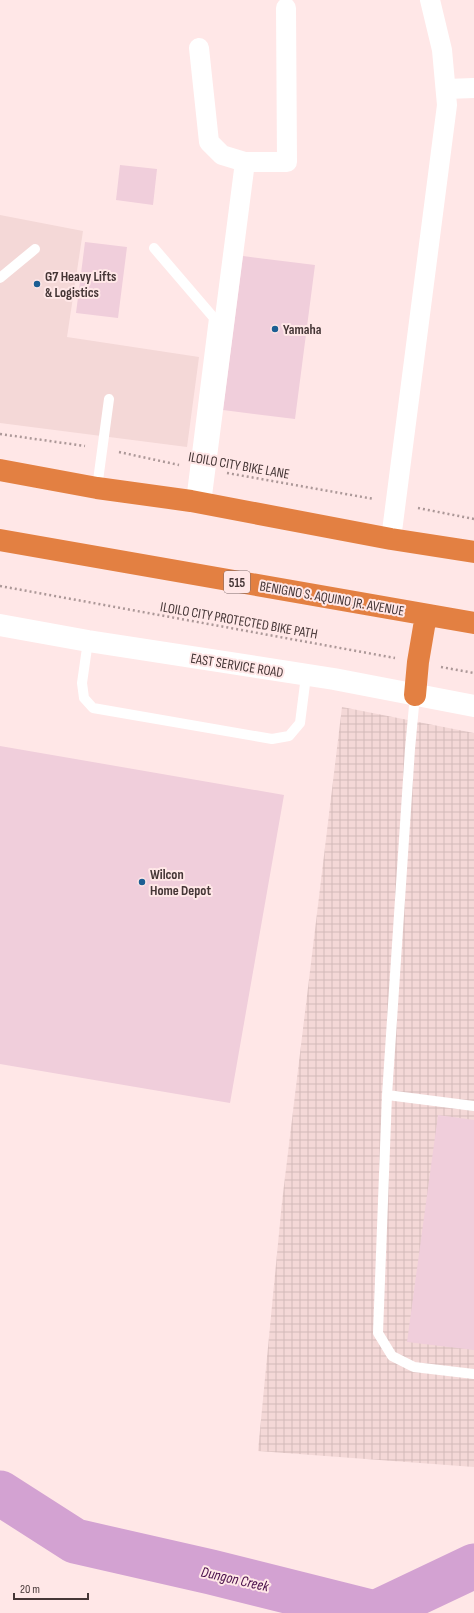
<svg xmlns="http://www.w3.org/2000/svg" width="474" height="1613" font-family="'Sofia Sans Condensed',sans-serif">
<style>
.built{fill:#f4d8d7}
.industrial{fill:url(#industrial-grid)}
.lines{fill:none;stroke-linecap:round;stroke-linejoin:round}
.river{stroke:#d3a2d2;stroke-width:45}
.building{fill:#f0cedb}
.path{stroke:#ac9898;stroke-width:2.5;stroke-dasharray:2 3;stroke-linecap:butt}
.service{stroke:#fff;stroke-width:10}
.minor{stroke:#fff;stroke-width:20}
.tertiary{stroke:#fff;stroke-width:22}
.trunk{stroke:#e38042;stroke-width:22}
.poi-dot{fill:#1c5e93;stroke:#ffe7e7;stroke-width:1.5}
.labels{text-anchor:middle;stroke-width:4;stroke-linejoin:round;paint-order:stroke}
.shield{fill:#ffe7e7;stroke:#7d6b6b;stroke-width:1}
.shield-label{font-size:13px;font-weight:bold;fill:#453636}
.poi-label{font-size:14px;font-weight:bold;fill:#453636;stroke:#ffe7e7;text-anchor:start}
.street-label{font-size:14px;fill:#453636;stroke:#ffe7e7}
.water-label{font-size:15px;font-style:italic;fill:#470c48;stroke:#ffe7e7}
</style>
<defs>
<pattern id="industrial-grid" width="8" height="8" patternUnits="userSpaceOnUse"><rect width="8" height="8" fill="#f4d8d7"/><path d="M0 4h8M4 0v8" fill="none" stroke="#d3bab9"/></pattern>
</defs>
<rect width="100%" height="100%" fill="#ffe7e7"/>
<!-- built -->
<path class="built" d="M0,215L83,231L67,337L199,357L187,447L0,423Z"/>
<!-- industrial -->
<path class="industrial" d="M342,707L474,733V1467L258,1451L282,1202Z"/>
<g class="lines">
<!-- river -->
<path class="river" d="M0,1493L75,1541L211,1572L375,1613L474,1566"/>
</g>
<!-- building -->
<path class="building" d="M120,165L157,169L153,205L116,200Z
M85,242L127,247L118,318L76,313Z
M243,256L315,265L295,419L223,410Z
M0,746L284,795L230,1103L0,1064Z
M438,1115L474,1120V1350L407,1342Z"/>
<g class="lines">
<!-- path -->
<path class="path" d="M0,434L85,446
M119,452L179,465
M227,473L374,499
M418,508L474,519
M0,586L395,658
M441,667L474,673"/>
<!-- service -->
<path class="service" d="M154,248L214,318L191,501
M0,278L35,249
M97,488L109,399
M88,641L82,683L84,698L93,708L272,739L289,736L300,723L306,676
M415,695L410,749L387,1095L378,1333L392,1356L414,1367L474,1374
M387,1095L474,1106"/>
<!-- minor -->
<path class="minor" d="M199,48L209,142L222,155L245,162L201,503
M447,89L474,88
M245,162H287L286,8
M391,539L447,105L442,50L430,0"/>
<!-- tertiary -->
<path class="tertiary" d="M0,625L88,641L334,679L474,706"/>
<!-- trunk -->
<path class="trunk" d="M0,470L97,488L191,501L391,539L474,552
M0,540L474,623
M415,695L418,662L426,615"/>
</g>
<!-- markers -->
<g class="poi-dot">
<circle cx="37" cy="284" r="4"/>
<circle cx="275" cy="329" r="4"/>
<circle cx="142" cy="882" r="4"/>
</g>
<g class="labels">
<!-- shield labels -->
<rect class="shield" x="224" y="571" width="26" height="22" rx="3"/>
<g class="shield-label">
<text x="237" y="587">515</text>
</g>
<!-- poi labels -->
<g class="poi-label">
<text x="45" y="281">G7 Heavy Lifts<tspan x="45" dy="16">&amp; Logistics</tspan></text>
<text x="283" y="334">Yamaha</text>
<text x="150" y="879">Wilcon<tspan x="150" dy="16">Home Depot</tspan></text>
</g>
<!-- street labels -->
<g class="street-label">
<text transform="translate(239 465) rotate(10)" y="5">ILOILO CITY BIKE LANE</text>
<text transform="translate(332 598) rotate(10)" y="5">BENIGNO S. AQUINO JR. AVENUE</text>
<text transform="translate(239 620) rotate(10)" y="5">ILOILO CITY PROTECTED BIKE PATH</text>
<text transform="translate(237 665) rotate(9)" y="5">EAST SERVICE ROAD</text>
</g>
<!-- water labels -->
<g class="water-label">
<text transform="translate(235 1579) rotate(13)" y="5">Dungon Creek</text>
</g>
</g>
<!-- scale -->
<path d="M14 1593v6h74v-6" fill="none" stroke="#453636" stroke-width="2"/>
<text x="20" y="1593" font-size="12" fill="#453636" stroke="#ffe7e7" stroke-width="3" paint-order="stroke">20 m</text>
</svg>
